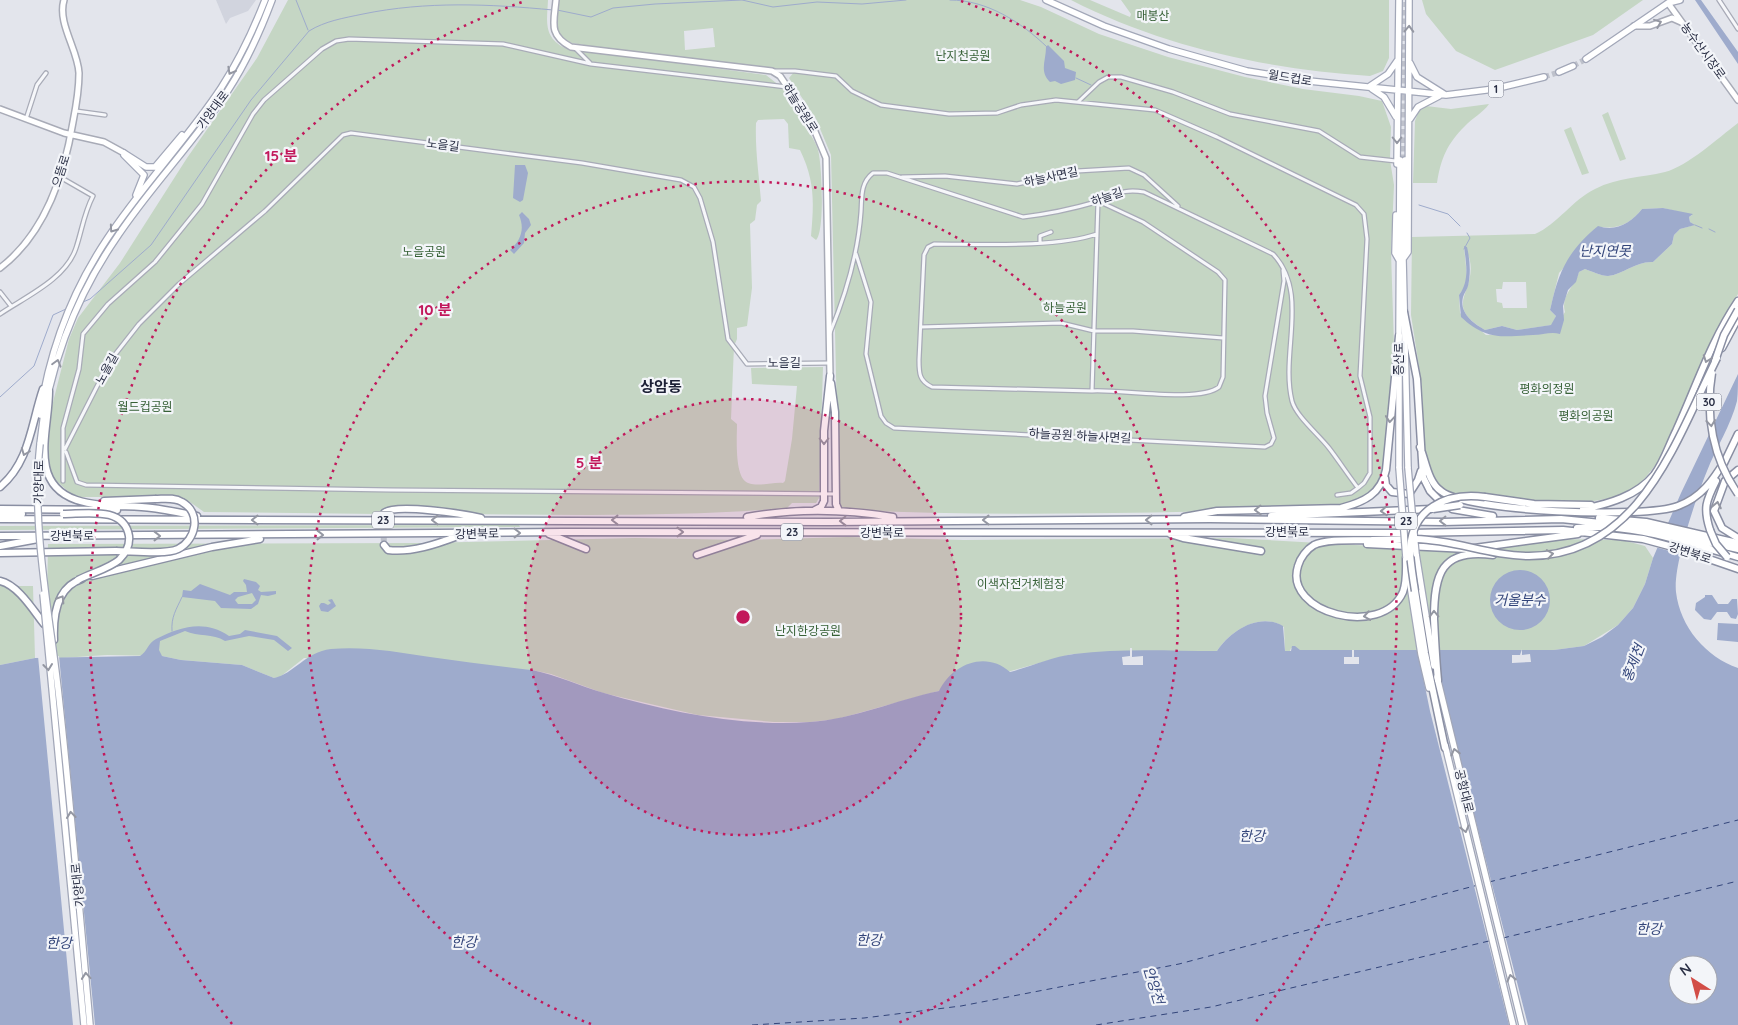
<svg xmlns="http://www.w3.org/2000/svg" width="1738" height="1025" font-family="Quicksand,'Noto Sans KR',sans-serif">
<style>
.built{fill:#d1d4de}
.green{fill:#c5d6c4;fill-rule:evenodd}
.water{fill:#9eabcc;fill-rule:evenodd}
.pier{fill:#e3e5ec}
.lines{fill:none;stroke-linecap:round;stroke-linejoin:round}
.stream{stroke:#9eabcc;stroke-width:1}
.ferry{stroke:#33457a;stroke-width:1;stroke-dasharray:6 5;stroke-linecap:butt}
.primary-tunnel{stroke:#bec1cb;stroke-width:5.5;stroke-dasharray:5.5 3;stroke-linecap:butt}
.highway-tunnel{stroke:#bec1cb;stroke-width:6;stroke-dasharray:6 3;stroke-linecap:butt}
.street-casing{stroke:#a8abb7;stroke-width:5.5}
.secondary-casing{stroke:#a8abb7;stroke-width:8}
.primary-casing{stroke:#a2a7b8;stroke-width:8}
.highway-casing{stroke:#8a8fa3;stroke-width:9}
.street{stroke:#f6f7fa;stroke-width:3}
.secondary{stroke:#fff;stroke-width:5}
.primary{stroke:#fff;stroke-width:5.5}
.highway{stroke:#fff;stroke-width:6}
.primary-bridge-casing{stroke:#a2a7b8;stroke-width:8;stroke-linecap:butt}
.highway-bridge-casing{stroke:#8a8fa3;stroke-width:9;stroke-linecap:butt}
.primary-bridge{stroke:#fff;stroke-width:5.5}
.highway-bridge{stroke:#fff;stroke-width:6}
.oneway{stroke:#9497a2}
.ring{fill:none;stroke:#c2185b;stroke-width:2.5;stroke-dasharray:2.5 5}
.labels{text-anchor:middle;stroke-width:4.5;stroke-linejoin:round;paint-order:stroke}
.shield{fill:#f3f5f9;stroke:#666a7b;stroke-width:1}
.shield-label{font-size:11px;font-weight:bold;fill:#2a2f45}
.park-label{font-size:12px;fill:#376137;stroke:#f3f5f9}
.street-label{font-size:12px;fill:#2a2f45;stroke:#f3f5f9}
.water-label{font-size:14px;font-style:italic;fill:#33457a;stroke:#f3f5f9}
.quarter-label{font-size:15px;font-weight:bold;fill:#1c2036;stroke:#f3f5f9}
.centre{fill:#c2185b;stroke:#f3f5f9;stroke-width:2.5}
.ring-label{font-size:15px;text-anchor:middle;font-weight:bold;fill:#c2185b;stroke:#f3f5f9;stroke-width:4.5;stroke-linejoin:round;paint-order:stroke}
</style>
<rect width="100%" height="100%" fill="#e3e5ec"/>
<!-- built -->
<path class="built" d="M216,0H256L248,11L230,18L226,24Z"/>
<!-- green -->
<path class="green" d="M288,0H548C547,21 543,37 565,48L766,75L785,90L802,119H801C806,129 815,139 818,150C822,164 825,232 816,240L811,236C814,202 815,181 800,150L789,148L788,124L784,119L758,120L756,123C755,151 759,174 761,201L757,205L755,220L750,224L752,288L747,326L737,328V339L734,346L731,419L737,424C737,437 734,478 748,483C759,487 772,482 783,483L785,481L792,439L797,386L752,384L751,368L823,367L819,498L816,503H792L787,508C681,517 574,515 467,514C449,513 390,506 377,514L204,512L190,502L177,497H80L70,493L53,478L47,456L52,406L69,339L78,318L120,263L187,158L257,58Z
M558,0H1020L1041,7L1099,34L1168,57L1245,77L1303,89L1359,96L1382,101L1391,127L1390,160L1394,185L1391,252L1394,346L1385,463L1383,477L1367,497L1348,507C1180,513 1012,517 843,510L839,507L831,155L816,119L789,78L795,71C723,71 644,54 572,43C550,35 557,20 558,0ZM713,28L715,47L685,50L684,31Z
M1071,0H1090L1130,17L1131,14L1121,0H1389V58L1383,71L1370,76C1267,69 1163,47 1071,0Z
M1422,0H1643L1593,35L1495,70L1456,51L1426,14Z
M1489,104C1483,113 1472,118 1465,126C1447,144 1441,158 1437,183H1413L1415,121L1419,110L1426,106L1451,109Z
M1608,112L1626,159L1620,161L1602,115Z
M1738,123V294L1716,331L1678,421L1658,462L1641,483L1616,497L1594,501L1524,500L1477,493L1453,495L1441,489L1430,472L1424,448L1422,386L1411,315L1412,237L1535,234C1558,224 1572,200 1595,189C1618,177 1641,178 1665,172C1688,166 1718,138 1738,123ZM1663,208L1692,215L1689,217L1690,222L1694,225L1680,229L1674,235L1672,244L1653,262C1636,261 1624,274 1608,276C1601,276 1591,271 1585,269L1579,272C1575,286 1560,296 1565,312L1553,332L1533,335H1486L1460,313L1459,295L1464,288L1467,277L1464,246C1466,251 1469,256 1470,261C1476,293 1442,305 1485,330L1502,326L1517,330L1552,325L1556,316L1550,310L1551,306L1559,273L1601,227C1619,229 1630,224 1642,209ZM1503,282H1526L1527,308H1503L1502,303L1497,302L1496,289H1502Z
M1571,127L1589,173L1582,175L1564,130Z
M519,525L520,527L0,530V526Z
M848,537L964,540L1230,538L1464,551L1561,539L1622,540L1645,546L1653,558L1645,584L1633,608L1618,625L1584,646L1554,650H1300L1291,648L1290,651H1285L1284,627C1261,611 1230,631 1217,651L1072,654L837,719L810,722H774L698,715L603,693L551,674L532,670L304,658L280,677L274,678L242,665L181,660L162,656L107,655L46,659L48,544L423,543L635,538L742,540Z
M0,586H33L35,658L0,665Z"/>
<!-- water -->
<path class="water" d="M1695,0H1701L1738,52V64Z
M1048,45L1064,61L1065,68L1076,72L1075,80L1061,84L1055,81L1050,82C1039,71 1046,61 1046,47Z
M515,165H525L528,173L523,200L520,202L513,198Z
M1663,208L1693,214L1689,217L1690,222L1695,225L1680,229L1674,235L1672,244L1653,262C1636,261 1624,274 1608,276C1601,276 1591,271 1585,269L1579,272L1576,282L1568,290L1563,306L1564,320L1560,334C1551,331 1543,335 1533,335C1501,337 1486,340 1461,317L1459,295C1470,280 1466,264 1464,246L1467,247C1470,260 1471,273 1468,286C1467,290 1464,293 1463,297C1459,313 1473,323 1485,330L1502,326L1517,330L1551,325L1556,316L1550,310L1551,306C1559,270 1569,250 1598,226C1616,232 1631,223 1642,209Z
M522,212L529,219L531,225L525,233L524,243L514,254L510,250C521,240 525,229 519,215Z
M1738,374C1738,382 1738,393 1737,401C1731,425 1716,448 1707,471C1696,498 1673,565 1676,592C1680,627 1706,657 1738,668V1025H0V665L35,658L140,656C147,652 148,643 156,639C180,627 204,619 229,636L240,634L245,630L277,636L292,648L288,651L274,640L249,636L225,641C213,633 198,637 185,631L160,641L159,650L162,656L181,660L242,665L274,678C294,674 305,652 331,649C364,646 397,652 430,657C464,662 498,666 532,670C557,675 580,686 604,693C669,712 742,727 810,722C854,719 896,700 939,691C952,664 986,650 1010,672C1032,666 1052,657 1074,654C1121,648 1169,651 1217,651C1230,631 1259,612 1283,626L1285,651H1291L1292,646H1295L1300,650H1554L1584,646L1602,637L1618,625L1633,608L1645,584L1653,558L1681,493ZM1678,965H1708V995H1678Z
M1490 600a30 30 0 1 1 60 0a30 30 0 1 1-60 0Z
M244,579L256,582L260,586L258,590L261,592L276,591V594L268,596L261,595L258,604L251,609L221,608L215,601L182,597L183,590L191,591L200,584L230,595L234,592H247L246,585L243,581ZM252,593L256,600L252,604H238L235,600L238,597Z
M1705,595H1712L1718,604H1728L1732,599H1737L1738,614L1736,619L1731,618L1727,612H1717L1711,620L1704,619L1695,610L1696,603L1705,597Z
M332,599L336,606L328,612L321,611L319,606L321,603H324L328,605L331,603L328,600Z
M1718,623L1738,624V642L1717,640Z"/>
<!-- pier -->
<path class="pier" d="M1660,535L1688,542L1684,555L1655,547Z
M1130,648H1132V657L1143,656V665H1123L1122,657L1130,656Z
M1417,648L1427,653L1437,652L1442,689L1528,1025H1509L1430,711Z
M1522,649V655L1530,654L1531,662L1512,663V655H1520Z
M1352,650H1354V657H1359V664H1344V657H1352Z
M38,656H59L95,1025H73Z"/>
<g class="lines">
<!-- stream -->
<path class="stream" d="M296,0L308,30
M950,0C987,0 1021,22 1047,47
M557,10L591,17L613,8L655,4L742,0L773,7L817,2L862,4L906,0
M1076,78L1091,85
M1419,205L1448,214L1460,226
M1695,225L1702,228
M1709,229L1715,232
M1464,249L1470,238L1467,233
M83,302L90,299L151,245L251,100L309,31C325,21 344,18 363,14C426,1 490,4 553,10
M0,397L34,366L53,315L66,309
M172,631C171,617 176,610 182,597"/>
<!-- ferry -->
<path class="ferry" d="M1489,882L1738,820
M1503,938L1738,881
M752,1025L864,1018L961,1006L1179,964L1478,885
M1096,1025L1211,1007L1489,941"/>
<!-- primary-tunnel -->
<path class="primary-tunnel" d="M1573,66L1586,59
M1544,77L1559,72
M1400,160L1402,9
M1405,160L1406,2"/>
<!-- highway-tunnel -->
<path class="highway-tunnel" d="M383,517L384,545"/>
<defs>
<path id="street" d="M1719,0L1738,29
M575,48L590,63
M773,71H795L836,76L852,91L881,105L949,114L997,113L1021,105L1056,100L1155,110L1217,137L1356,205L1364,214L1367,239L1360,376L1370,417V473L1364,483L1358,488L1351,493L1337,495
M1079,101L1099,82L1108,77H1121L1173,92L1230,114L1319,131L1360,157L1396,161
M76,111L105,115
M26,119L37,85L46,73
M902,177L945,176L1017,184L1077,171L1129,168L1144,175L1178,206
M1040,242V236L1051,232
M856,254L871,302L866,354L881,416L886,423L894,428L1265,447L1271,444L1274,438L1267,413L1265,396L1284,281L1283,270
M0,292L11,306
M0,314C25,297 66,279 76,248C82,230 84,213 93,196L60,177
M921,327L1061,323L1094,331H1133L1223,338
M830,333C846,294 858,254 861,212C862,198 860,183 873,173H887L1023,217C1048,214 1072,209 1096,202C1116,196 1121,188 1144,192L1273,254C1310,293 1280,353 1292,401C1296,416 1318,434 1329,448C1339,461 1348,475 1358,488
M1092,391L1098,201L1143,222L1218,272L1225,280L1223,377L1219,387C1199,403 1120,389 1092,391L932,387C919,381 919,373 919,360L924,255L928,247L934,244C979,244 1056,248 1097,234
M65,449L110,361L139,324L179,284L265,211L343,135L351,133L582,163L681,180L694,187L700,198L713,242L728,339L747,364L830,363
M66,452L77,482L86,485L391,490L836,494
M63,481V428L79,369L83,334L108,304L155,262L202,204L253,114L264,100L322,49L336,41L349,39L503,44L591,64L787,87"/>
<path id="secondary" d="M556,0C554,22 548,35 571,47L772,71L780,76L811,122L826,158L830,376
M1668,3L1738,100
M1634,26H1650L1672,18L1681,22
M0,109L64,133L104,142L124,153
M0,268C45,234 64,176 73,122C76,107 79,90 79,73C78,50 57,23 64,0"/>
<path id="primary" d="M1046,0L1104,26L1169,49L1247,71L1309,81L1446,95L1494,89L1544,77
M1586,59L1668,3L1680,0
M1410,63L1417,77L1444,94
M1559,72L1573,66
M1370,86L1388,74L1397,61
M1372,89L1384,97L1396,117
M1410,119L1418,107L1439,96
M124,153L146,167H155L182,135
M124,155L144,175L136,195
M1405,160L1403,259L1408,468
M1397,164L1399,0
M1396,215L1395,253L1399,260
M1403,259L1408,252L1409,0
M1399,341L1400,160
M1399,360V468
M40,415C49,352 71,293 107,239C141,187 186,141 221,88C239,60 253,31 265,0
M40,444C47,372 74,300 115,240C149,188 193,144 227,92C246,63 260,32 272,0
M1416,554L1434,666
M1408,572L1421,654L1429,688
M1437,677L1522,1025
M1445,745L1513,1025"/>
<path id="highway" d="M1404,312L1417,379L1423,477L1430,491L1443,504
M1722,348L1738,318
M831,383L835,412L836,504L839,511
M49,391C49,416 41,443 46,467C56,514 117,503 152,508C167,510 182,513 197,516
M1420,447C1426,462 1428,482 1441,491C1467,512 1645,519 1678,506C1702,497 1713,480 1726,459
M1724,463L1738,434
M1738,470L1725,481L1714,511L1722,528L1738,538
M1385,478L1386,485L1392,492L1409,494L1418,480L1421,471
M0,487C30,462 31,424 43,389
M1485,497L1534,504L1591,505
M104,501L155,499
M0,509L117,510
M1452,509L1493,516
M1583,509C1608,504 1637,496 1654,475C1664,462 1669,445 1676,431C1696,387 1711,341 1738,301
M815,510L821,507L824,501V431L830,376
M384,513C395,503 464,514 481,518
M0,515L22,514
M1271,516L1431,509
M747,517C796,508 844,509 893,517
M1184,517L1217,511L1341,508C1364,502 1381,494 1386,470L1399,336
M1599,518L1646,522L1738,543
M0,519L829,522L1210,519L1443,522L1561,519L1641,527L1738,549
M1577,528C1631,522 1686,543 1738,557
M1710,530C1703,508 1706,501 1716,481
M549,534L586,549
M1170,534L1183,538L1261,551
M0,536L563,532L1410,533L1563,530L1643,539L1680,549L1738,569
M1372,540L1416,539
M1375,540C1359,541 1328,538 1314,545C1307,549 1300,558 1298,566C1283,613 1382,639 1403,592C1407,581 1406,569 1406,558
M1367,544L1467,549L1578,534
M384,545L388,550C411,553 437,544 458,536
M0,546L38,539
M0,553L116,551
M697,555L757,535
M92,576L212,547L260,539
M0,581C18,585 33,610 44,624
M1415,591L1425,653L1445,748
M54,640C53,617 56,587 82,579
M1438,680C1436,660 1435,639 1434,619C1434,574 1441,548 1493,555"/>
</defs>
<!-- street casing -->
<use href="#street" class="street-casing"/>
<!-- secondary casing -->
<use href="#secondary" class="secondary-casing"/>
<!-- primary casing -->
<use href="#primary" class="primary-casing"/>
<!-- highway casing -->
<use href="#highway" class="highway-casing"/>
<!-- street -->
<use href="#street" class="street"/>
<!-- secondary -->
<use href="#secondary" class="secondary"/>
<!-- primary -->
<use href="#primary" class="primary"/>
<!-- highway -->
<use href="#highway" class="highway"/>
<defs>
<path id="primary-bridge" d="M40,444C31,529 50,614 59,697C71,806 80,916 90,1025
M1399,468L1406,558
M1408,468L1416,554
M43,594L84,1025"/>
<path id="highway-bridge" d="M1715,361L1724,335L1738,310
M1712,373C1705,415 1713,459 1738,494
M1433,509L1460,505
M63,514C86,514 124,506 129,536C130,545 126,553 119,560C108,569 91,573 78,580
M1710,530L1716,544L1727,557
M1416,539C1455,540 1491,556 1529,556C1640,556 1676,440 1717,358
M116,551C131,551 166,555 178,549C196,540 202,513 182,502C174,497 164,499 155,499
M1415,591C1413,579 1411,565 1410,553C1410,508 1447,492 1485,497"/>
</defs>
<!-- primary-bridge casing -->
<use href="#primary-bridge" class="primary-bridge-casing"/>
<!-- highway-bridge casing -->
<use href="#highway-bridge" class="highway-bridge-casing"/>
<!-- primary-bridge -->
<use href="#primary-bridge" class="primary-bridge"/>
<!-- highway-bridge -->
<use href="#highway-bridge" class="highway-bridge"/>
</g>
<!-- one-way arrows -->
<defs><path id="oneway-chevron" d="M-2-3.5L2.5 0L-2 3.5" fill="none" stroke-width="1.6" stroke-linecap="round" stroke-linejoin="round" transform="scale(1.25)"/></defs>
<g class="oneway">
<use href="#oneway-chevron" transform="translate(1658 23) rotate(-22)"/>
<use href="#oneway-chevron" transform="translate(1409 29) rotate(-88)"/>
<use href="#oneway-chevron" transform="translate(231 71) rotate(119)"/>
<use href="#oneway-chevron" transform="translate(1397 140) rotate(90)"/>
<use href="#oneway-chevron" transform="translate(113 229) rotate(125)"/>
<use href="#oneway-chevron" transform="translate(1707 359) rotate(110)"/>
<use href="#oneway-chevron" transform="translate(57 363) rotate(-74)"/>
<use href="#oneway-chevron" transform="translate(1390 419) rotate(95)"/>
<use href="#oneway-chevron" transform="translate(1711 423) rotate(83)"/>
<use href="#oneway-chevron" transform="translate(824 441) rotate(90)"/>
<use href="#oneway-chevron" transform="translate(25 452) rotate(111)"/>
<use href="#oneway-chevron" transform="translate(1717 505) rotate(-79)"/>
<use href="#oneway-chevron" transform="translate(1258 510) rotate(179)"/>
<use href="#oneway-chevron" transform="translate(1384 511) rotate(178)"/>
<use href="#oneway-chevron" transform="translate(255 520) rotate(-180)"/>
<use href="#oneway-chevron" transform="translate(435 520) rotate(-180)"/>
<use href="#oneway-chevron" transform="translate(615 520) rotate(180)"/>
<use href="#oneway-chevron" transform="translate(986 520) rotate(180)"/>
<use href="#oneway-chevron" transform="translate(1149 520) rotate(180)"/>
<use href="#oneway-chevron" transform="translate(843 521) rotate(179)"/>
<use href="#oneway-chevron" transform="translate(1443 521) rotate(179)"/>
<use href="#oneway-chevron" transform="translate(680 532)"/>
<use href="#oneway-chevron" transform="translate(517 533) rotate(-1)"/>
<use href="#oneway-chevron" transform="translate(320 535)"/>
<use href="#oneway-chevron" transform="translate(157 536)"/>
<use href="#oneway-chevron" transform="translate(1550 554) rotate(-9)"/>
<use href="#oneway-chevron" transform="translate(61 599) rotate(-58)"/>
<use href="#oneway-chevron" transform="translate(1434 614) rotate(-91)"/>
<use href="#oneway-chevron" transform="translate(1367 616) rotate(171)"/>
<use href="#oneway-chevron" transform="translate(48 667) rotate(83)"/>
<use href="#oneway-chevron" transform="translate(1455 752) rotate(-104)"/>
<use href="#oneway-chevron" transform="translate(71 815) rotate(-96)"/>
<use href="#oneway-chevron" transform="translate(1465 829) rotate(76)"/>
<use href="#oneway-chevron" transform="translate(86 976) rotate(-95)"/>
<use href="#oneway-chevron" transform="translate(1511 978) rotate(-104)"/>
</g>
<!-- distance rings -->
<circle cx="743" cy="617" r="218" fill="#c2185b" fill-opacity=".12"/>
<g class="ring">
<circle cx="743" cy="617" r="218"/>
<path d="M591 1024A435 435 0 1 1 895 1024"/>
<path d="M232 1024A653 653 0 0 1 525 1M961 1A653 653 0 0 1 1254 1024"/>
</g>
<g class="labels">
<!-- shield labels -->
<g class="shield">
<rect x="1488.5" y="80.5" width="15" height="17" rx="4"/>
<rect x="1696.5" y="393.5" width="25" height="17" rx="4"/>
<rect x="372" y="511.5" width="22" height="17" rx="4"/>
<rect x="1395" y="512.5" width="22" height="17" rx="4"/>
<rect x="781" y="523.5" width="22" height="17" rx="4"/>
</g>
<g class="shield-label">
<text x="1496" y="93">1</text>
<text x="1709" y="406">30</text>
<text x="383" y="524">23</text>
<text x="1406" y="525">23</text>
<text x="792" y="536">23</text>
</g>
<!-- park labels -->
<g class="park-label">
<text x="1153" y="20">매봉산</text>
<text x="963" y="60">난지천공원</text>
<text x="424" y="256">노을공원</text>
<text x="1065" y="312">하늘공원</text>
<text x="1547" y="393">평화의정원</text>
<text x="145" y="411">월드컵공원</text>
<text x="1586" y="420">평화의공원</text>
<text x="1021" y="588">이색자전거체험장</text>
<text x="808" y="635">난지한강공원</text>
</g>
<!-- street labels -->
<g class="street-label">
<text transform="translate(1703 51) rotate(54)" y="4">농수산시장로</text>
<text transform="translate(1290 78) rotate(9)" y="4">월드컵로</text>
<text transform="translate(800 108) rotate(58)" y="4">하늘공원로</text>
<text transform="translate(213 110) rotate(-53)" y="4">가양대로</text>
<text transform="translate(443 145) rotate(7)" y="4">노을길</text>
<text transform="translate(61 171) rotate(-72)" y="4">으뜸로</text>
<text transform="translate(1051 177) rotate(-12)" y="4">하늘사면길</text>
<text transform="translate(1107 197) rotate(-19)" y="4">하늘길</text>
<text transform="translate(1399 359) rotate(-90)" y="4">증산로</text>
<text x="784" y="367">노을길</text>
<text transform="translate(107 369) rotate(-61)" y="4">노을길</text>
<text transform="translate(1080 436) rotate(3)" y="4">하늘공원 하늘사면길</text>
<text transform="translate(39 482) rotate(-89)" y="4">가양대로</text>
<text x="1287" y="536">강변북로</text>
<text x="882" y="537">강변북로</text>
<text transform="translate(477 534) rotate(-1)" y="4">강변북로</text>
<text x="72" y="540">강변북로</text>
<text transform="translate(1690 553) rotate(18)" y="4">강변북로</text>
<text transform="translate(1464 791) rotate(76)" y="4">공항대로</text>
<text transform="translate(78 885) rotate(-96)" y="4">가양대로</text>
</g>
<!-- water labels -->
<g class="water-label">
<text x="1605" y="256">난지연못</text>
<text x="1520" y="605">거울분수</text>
<text transform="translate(1633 663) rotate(-69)" y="5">홍제천</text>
<text x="1252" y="841">한강</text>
<text x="1649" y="934">한강</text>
<text x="869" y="945">한강</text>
<text x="464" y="947">한강</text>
<text x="59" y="948">한강</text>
<text transform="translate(1154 985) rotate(73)" y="5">안양천</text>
</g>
<!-- quarter labels -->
<g class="quarter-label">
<text x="661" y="392">상암동</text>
</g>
</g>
<circle cx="743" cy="617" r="8" class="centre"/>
<g class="ring-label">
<text x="281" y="161">15 분</text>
<text x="435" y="315">10 분</text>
<text x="589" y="468">5 분</text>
</g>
<!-- north arrow -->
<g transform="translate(1693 980) rotate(324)"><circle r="24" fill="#f3f5f9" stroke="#a3a6b1"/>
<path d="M0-4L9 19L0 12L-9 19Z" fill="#d24d47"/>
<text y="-8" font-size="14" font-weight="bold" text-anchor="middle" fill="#2a2f45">N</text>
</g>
</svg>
